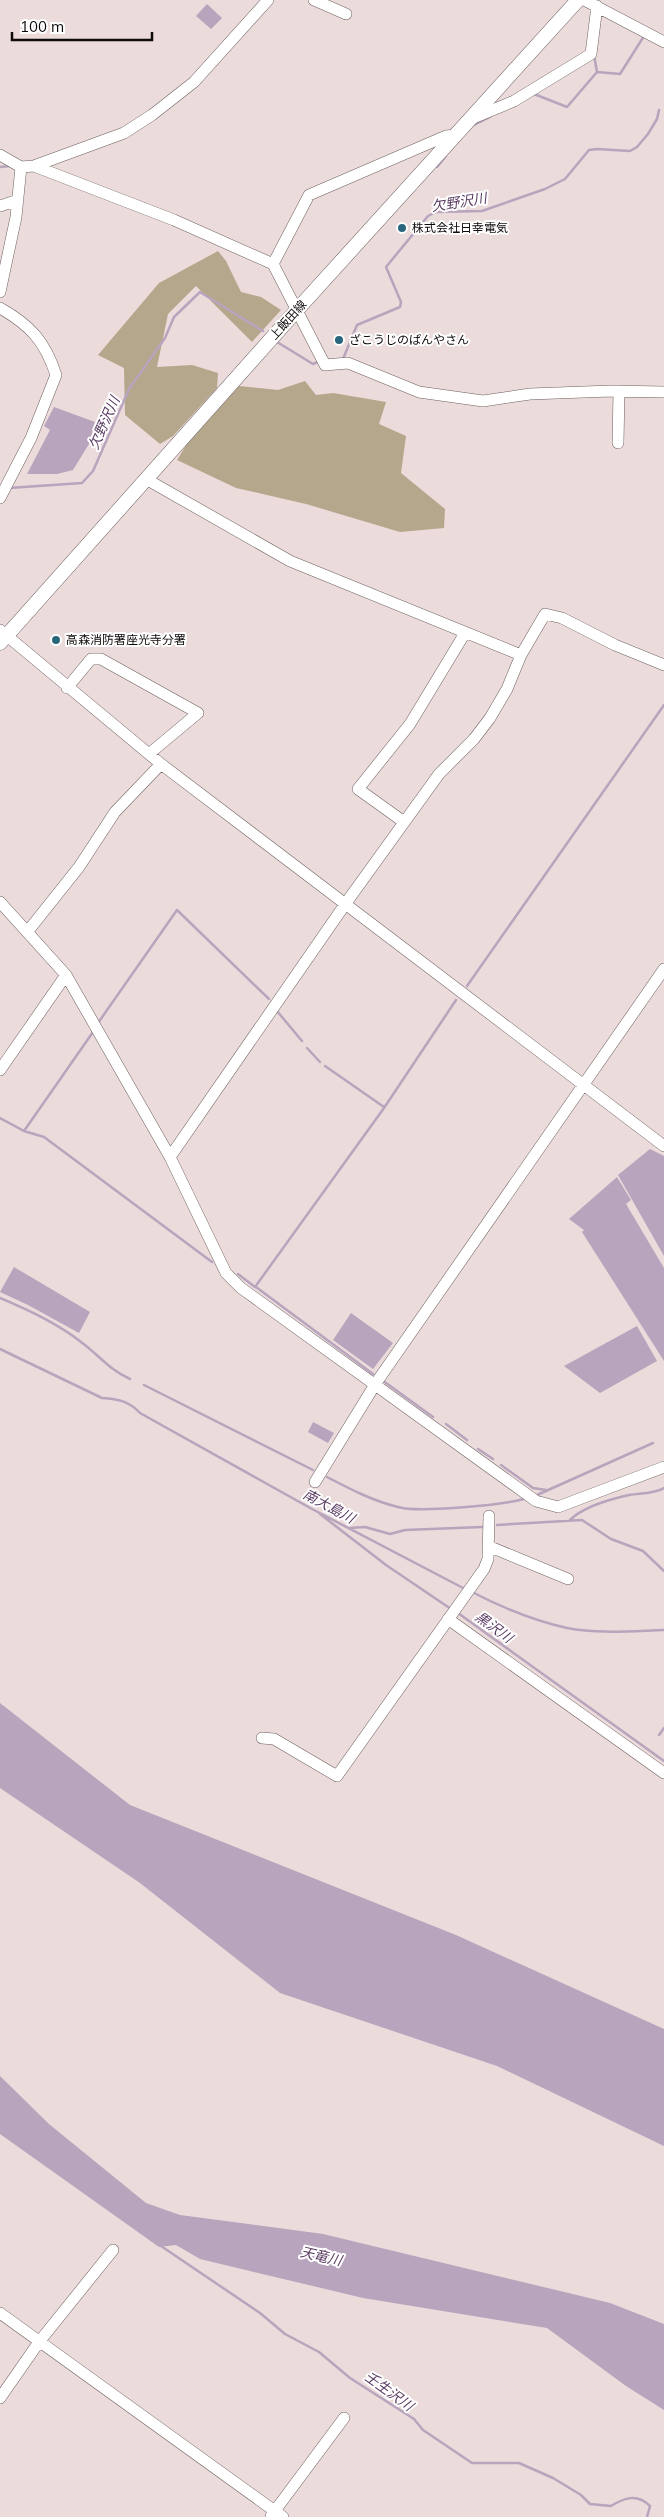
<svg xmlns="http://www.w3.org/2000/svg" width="664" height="2517" font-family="Mulish,'Noto Sans JP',sans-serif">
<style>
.forest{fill:#b5a78b}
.water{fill:#b8a4bd}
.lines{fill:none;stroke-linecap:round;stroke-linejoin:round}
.stream{stroke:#b8a4bd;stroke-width:2.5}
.minor-casing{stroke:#6d605f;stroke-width:12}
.major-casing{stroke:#6d605f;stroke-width:15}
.minor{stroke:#fff;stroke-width:11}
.major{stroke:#fff;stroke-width:14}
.poi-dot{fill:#29667d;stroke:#fff;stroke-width:2}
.labels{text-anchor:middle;stroke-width:4;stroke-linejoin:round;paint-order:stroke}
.poi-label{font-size:12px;fill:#0f0a0a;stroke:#fff;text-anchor:start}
.street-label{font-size:12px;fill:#0f0a0a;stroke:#fff}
.water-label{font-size:14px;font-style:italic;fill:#5b3d63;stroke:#fff}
</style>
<rect width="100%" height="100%" fill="#ebdbdb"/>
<!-- forest -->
<path class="forest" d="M218,251L226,261L241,292L261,297L281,310L252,342L196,286L168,314L157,367L192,365L218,373L217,388L173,436L160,444L125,415L124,368L98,355L159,283Z
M305,381L316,395L333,393L386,402L379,424L406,436L401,473L445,509L444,528L400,532L306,504L236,488L177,460L187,444L239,386L278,390Z"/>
<!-- water -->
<path class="water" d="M207,4L222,18L211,29L196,16Z
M54,407L95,422L89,444L73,470L57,474H27L50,430L44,426Z
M650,1149L664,1156V1256L618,1175Z
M617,1177L631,1200L626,1204L664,1268V1361L582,1232L584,1230L569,1219Z
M14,1267L90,1312L79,1333L28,1305L0,1292Z
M351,1313L393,1343L373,1369L333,1340Z
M637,1326L657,1361L600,1393L564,1366Z
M313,1422L334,1433L328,1443L308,1432Z
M0,1703L130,1805L456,1935L664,2029V2146L497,2066L280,1993L140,1883L0,1788Z
M0,2076L49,2124L146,2203L180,2215L323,2234L610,2303L664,2324V2410L626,2386L547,2328L363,2298L200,2259L176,2245L159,2247L0,2134Z"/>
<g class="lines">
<!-- stream -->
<path class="stream" d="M594,55L597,72
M534,94L567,107L597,72L620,74L644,36
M470,127L490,117
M0,167L10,166
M437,167L446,156
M277,342L313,364L320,361
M343,359L357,325L400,307L401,302L386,267L428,216L436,212L482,211L545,189L565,179L589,150L597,149L630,151L637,147L648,134L657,119L659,110
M9,488L82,483L93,471L129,389L165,338L174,317L200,292L263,331
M467,986L664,705
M277,1011L302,1041
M98,1023L177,910L269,999
M307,1048L320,1062
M325,1066L384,1107
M0,1118L24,1131L44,1137L212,1262
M24,1131L93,1032
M238,1274L255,1287L384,1108L456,1000
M256,1287L373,1374
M0,1298C28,1310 57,1323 81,1342C100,1356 107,1368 130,1379
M0,1349L102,1398C118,1399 129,1401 140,1413L312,1509L465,1589
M382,1380L433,1417
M144,1385L313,1470
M446,1424L467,1440
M478,1449L493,1459
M501,1465L533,1488L546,1490
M327,1477C350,1489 373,1501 398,1507C418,1513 502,1505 524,1499
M537,1495L653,1443
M320,1514L386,1565L451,1609
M570,1520C584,1506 611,1499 629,1495C642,1493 652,1494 664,1488
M497,1525L582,1520L611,1539L643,1551L664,1571
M350,1528L365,1527L390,1534L405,1530L482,1527
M472,1592C501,1607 535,1621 567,1628C598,1634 632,1631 664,1630
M458,1613L664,1761
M659,1735L664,1728
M158,2244L260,2313L285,2334L319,2352L350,2378L414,2419L423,2430L472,2463H519L553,2478L581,2495L590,2504L611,2506C624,2498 637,2493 650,2506L647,2517"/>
<defs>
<path id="minor" d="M314,0L346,14
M584,0L664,42
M471,119L514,101L591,54L597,6
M0,155L21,167L34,166L124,133L152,115L194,82L268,0
M34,166L174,220L273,264L325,365L348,363L419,392L483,401L530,394L611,391L664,392
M0,206L18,200
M273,264L309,195L446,136L456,135
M0,292L16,217L21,167
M0,308C30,325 45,341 56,375L31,438L0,498
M618,443L619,391
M146,479L290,561L521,655
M0,630L161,764L664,1146
M67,688L91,659H101L198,713L149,754
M404,822L358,789L410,724L465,633
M0,902L66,975L170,1157L226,1273L241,1288L536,1501L558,1507L664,1467
M28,931L79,867L115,812L161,764
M0,1070L66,975
M170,1157L346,903L439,774L474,739L490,718L507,689L521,655L545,614L562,618L615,645L664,665
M315,1482L376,1383L664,969
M488,1546L568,1579
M448,1619L664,1773
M262,1738L274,1739L337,1776L484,1569L488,1559L489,1516
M0,2313L283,2517
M0,2398L39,2342L113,2250
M271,2516L344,2418"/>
<path id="major" d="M0,643L296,311L578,0"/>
</defs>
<!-- minor casing -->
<use href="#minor" class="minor-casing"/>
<!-- major casing -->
<use href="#major" class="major-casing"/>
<!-- minor -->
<use href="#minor" class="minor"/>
<!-- major -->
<use href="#major" class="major"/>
</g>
<!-- markers -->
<g class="poi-dot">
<circle cx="402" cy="228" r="5"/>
<circle cx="339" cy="340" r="5"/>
<circle cx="56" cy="640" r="5"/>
</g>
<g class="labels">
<!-- poi labels -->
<g class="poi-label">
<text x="412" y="232">株式会社日幸電気</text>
<text x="349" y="344">ざこうじのぱんやさん</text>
<text x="66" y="644">高森消防署座光寺分署</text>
</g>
<!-- street labels -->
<g class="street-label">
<text transform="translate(288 320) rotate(-48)" y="4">上飯田線</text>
</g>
<!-- water labels -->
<g class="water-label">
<text transform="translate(459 202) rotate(-9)" y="5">欠野沢川</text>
<text transform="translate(104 423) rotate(-66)" y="5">欠野沢川</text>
<text transform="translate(329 1506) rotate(28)" y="5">南大島川</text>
<text transform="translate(494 1627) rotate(36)" y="5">黒沢川</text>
<text transform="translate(321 2256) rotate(13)" y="5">天竜川</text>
<text transform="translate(389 2391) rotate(36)" y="5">壬生沢川</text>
</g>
</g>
<!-- scale -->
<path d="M12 32v8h140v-8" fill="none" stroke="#0f0a0a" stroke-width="2.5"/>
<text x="20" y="32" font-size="15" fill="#0f0a0a" stroke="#ffffff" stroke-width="4" paint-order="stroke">100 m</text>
</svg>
